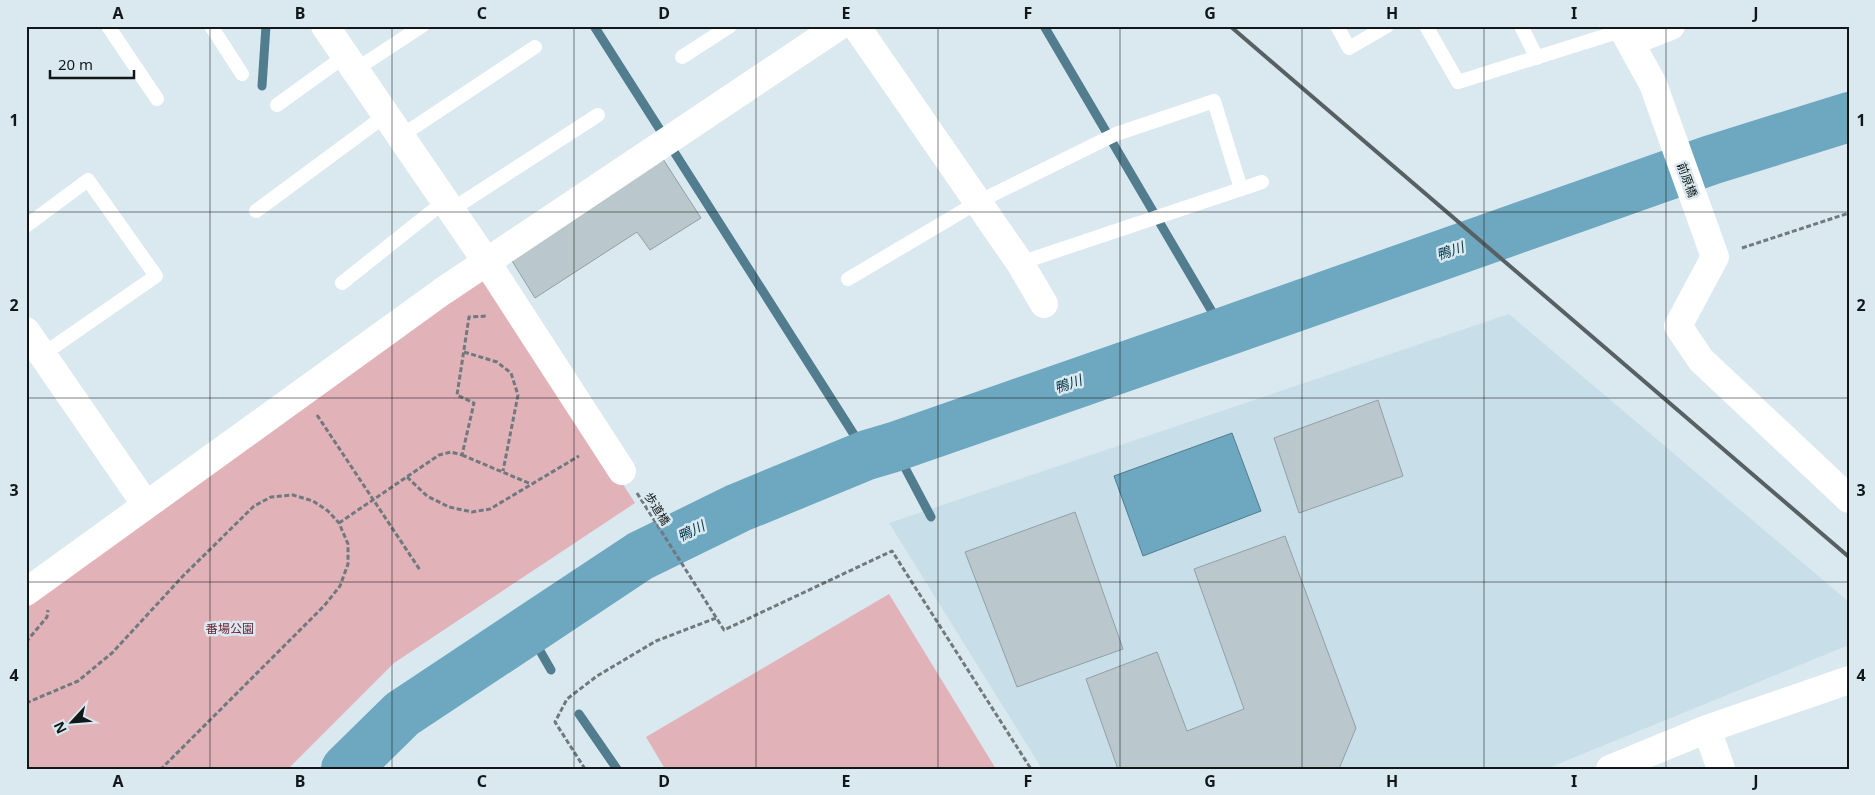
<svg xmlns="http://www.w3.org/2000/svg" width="1875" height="795" font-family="'Noto Sans','Noto Sans JP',sans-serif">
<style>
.built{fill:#c8dfe9}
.green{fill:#e2b2b9}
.water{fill:#6da8c0;stroke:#527d8e}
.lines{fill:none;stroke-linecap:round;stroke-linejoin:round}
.stream{stroke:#527d8e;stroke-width:9}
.river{stroke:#6da8c0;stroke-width:50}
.building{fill:#bac8ce;stroke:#92a0a6}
.path{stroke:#707a7e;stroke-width:3;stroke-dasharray:5 2.5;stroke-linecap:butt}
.lane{stroke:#fff;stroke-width:14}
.street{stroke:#fff;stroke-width:28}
.rail{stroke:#576063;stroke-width:4}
.grid{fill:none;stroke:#12181a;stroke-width:1;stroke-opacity:0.55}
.labels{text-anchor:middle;stroke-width:5;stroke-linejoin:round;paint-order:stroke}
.street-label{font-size:12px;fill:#12181a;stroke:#dae9ef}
.park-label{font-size:12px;fill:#672233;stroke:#dae9ef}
.water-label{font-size:14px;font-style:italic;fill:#003749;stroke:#dae9ef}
.neatline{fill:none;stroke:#12181a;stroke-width:2}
.grid-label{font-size:16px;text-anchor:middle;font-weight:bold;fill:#12181a}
</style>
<rect width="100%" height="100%" fill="#dae9ef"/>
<!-- built -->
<path class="built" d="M1509,314L1849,602V645L1546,769H1042L889,523Z"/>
<!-- green -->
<path class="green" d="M484,269L635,503L394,663L288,769H26V606Z
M889,594L996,769H665L646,737Z"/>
<!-- water -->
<path class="water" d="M1232,433L1261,511L1143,556L1114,476Z"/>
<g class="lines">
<!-- stream -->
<path class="stream" d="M594,26L867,455
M1044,26L1224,332
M262,86L266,26
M894,447L931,517
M528,630L551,670
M579,714L617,769"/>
<!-- river -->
<path class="river" d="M346,769L402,714L640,556L738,508L867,455L894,447L1224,332L1711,160L1849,117"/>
</g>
<!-- building -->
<path class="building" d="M661,156L701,218L650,250L637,232L535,298L509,256Z
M1378,400L1403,476L1299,513L1274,438Z
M1075,512L1123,649L1017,687L965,552Z
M1285,536L1356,728L1339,769H1118L1086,679L1157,652L1187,731L1244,709L1194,569Z"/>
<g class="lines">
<!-- path -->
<path class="path" d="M1742,248L1849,213
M464,352L497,362L511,373L518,395L503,471
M317,415L420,570
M462,455L531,484
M407,477L427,496L449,507L472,512L490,509L579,456
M637,493L724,630L892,551L1031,769
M339,523L439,455L451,452L462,455L474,403L457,395L469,317L488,316
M26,642L47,617L48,610
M26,703L78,681L112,653L183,576L254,506L271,497L293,495L313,501L328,511L339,523L348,544V564L340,586L324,606L161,769
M585,769L555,722L567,699L597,676L656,641L716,618"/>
<!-- lane -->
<path class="lane" d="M108,26L157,99
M211,26L242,74
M1337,26L1349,48L1387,26
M1426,26L1458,82L1624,30
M1521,26L1537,58
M682,57L730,26
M355,70L422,26
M277,105L345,56
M401,136L535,47
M451,210L598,115
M256,211L386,115
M26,226L88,180L156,276L42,355
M1020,263L1262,182
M848,279L978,202L1116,134L1214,101L1241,189
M342,283L445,201"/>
<!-- street -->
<path class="street" d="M325,26L486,261L622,471
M856,26L1020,263L1044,304
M1621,26L1653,84L1715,257L1678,326L1701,360L1849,499
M1630,42L1671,26
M26,331L146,505
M26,592L443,291L839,26
M1707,729L1721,769
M1610,769L1707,729L1849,680"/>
<!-- rail -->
<path class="rail" d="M1230,26L1849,557"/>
</g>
<!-- grid -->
<path class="grid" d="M210,26V769M392,26V769M574,26V769M756,26V769M938,26V769M1120,26V769M1302,26V769M1484,26V769M1666,26V769M26,212H1849M26,398H1849M26,582H1849"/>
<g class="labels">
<!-- street labels -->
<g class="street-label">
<text transform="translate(1687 180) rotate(70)" y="4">前原橋</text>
<text transform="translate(657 509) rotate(58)" y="4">歩道橋</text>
</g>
<!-- park labels -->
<g class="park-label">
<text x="230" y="633">番場公園</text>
</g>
<!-- water labels -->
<g class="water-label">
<text transform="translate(1450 251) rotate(-19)" y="5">鴨川</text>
<text transform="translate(1068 384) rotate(-19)" y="5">鴨川</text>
<text transform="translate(691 531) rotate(-26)" y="5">鴨川</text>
</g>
</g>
<!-- border -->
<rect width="1875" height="795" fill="none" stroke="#dae9ef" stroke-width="55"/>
<!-- north arrow -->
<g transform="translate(72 722) rotate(244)" stroke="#dae9ef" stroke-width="4" paint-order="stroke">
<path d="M0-4L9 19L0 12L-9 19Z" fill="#12181a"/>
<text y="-8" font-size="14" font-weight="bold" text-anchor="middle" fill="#12181a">N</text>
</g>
<!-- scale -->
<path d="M50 70v8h84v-8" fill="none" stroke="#12181a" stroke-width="2.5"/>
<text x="58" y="70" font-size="15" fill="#12181a" stroke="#dae9ef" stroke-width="4" paint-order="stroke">20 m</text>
<rect x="28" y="28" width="1820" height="740" class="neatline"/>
<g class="grid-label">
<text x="118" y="19">A</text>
<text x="300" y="19">B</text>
<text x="482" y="19">C</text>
<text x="664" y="19">D</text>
<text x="846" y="19">E</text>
<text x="1028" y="19">F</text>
<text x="1210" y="19">G</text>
<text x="1392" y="19">H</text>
<text x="1574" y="19">I</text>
<text x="1756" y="19">J</text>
<text x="14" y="126">1</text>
<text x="1861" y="126">1</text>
<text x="14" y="311">2</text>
<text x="1861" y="311">2</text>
<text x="14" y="496">3</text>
<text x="1861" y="496">3</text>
<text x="14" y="681">4</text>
<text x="1861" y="681">4</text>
<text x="118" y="787">A</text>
<text x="300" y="787">B</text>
<text x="482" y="787">C</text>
<text x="664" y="787">D</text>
<text x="846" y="787">E</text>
<text x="1028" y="787">F</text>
<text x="1210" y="787">G</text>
<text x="1392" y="787">H</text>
<text x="1574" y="787">I</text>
<text x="1756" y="787">J</text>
</g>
</svg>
